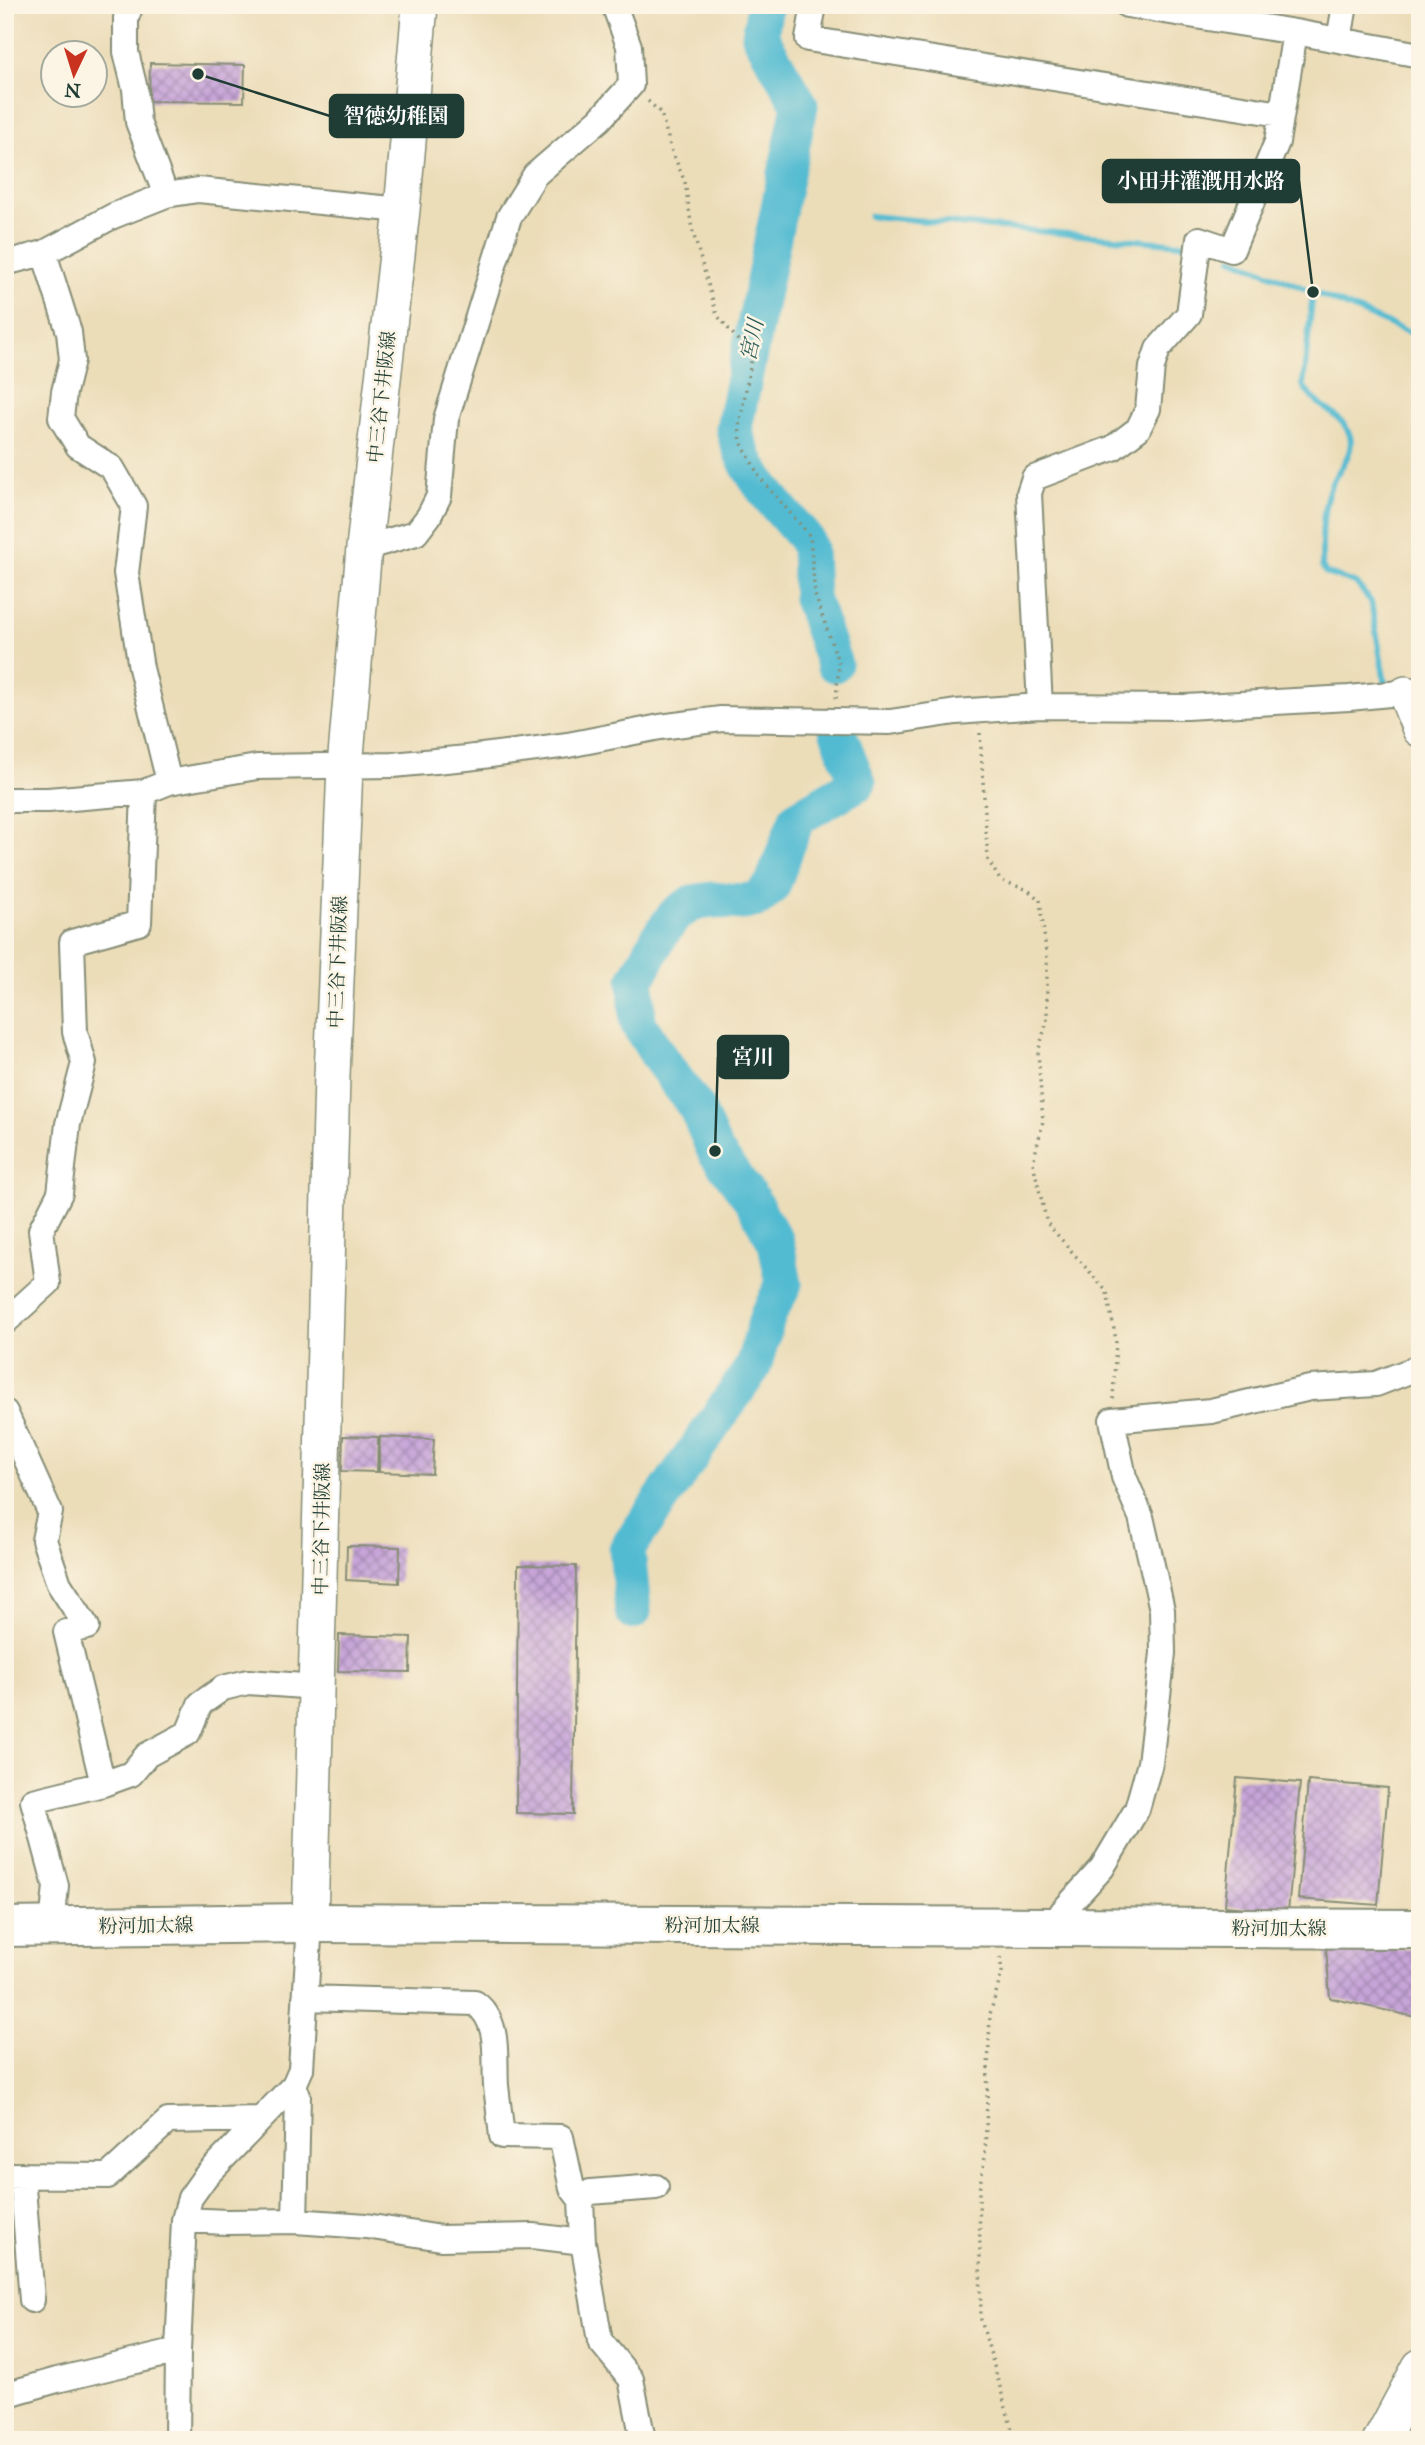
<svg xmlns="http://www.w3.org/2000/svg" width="1425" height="2445" font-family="'IM FELL Great Primer','Noto Serif JP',serif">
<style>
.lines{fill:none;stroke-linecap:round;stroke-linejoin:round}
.stream{stroke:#53bbd1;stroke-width:6}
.river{stroke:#53bbd1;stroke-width:37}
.building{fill:url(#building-cross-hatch)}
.street-casing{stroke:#868d76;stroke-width:28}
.secondary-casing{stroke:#868d76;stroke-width:38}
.primary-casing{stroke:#868d76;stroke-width:42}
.path{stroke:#868d76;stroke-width:3.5;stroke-dasharray:2 5;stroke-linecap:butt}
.street{stroke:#fff;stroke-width:24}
.secondary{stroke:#fff;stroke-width:35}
.primary{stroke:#fff;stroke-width:38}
.labels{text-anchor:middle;stroke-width:5;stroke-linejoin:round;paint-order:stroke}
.street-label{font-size:19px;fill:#1f3d34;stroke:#fcf5e5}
.water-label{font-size:21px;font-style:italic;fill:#2c5c5b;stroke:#fcf5e5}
.leader{fill:none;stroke:#1f3d34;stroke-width:2.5}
.callout-dot{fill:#1f3d34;stroke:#fcf5e5;stroke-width:2.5}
.callout{fill:#1f3d34;stroke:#1f3d34;stroke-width:2.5}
.callout-label{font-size:21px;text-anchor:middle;font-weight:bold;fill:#fff}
</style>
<defs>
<pattern id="building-cross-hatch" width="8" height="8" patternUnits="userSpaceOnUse" patternTransform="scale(1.75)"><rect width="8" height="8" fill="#c8a5d9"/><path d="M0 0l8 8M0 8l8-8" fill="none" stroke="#a288b1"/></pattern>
</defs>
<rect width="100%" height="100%" fill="#fcf5e5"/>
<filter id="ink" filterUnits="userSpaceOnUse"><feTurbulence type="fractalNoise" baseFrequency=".0143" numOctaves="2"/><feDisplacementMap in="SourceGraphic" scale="14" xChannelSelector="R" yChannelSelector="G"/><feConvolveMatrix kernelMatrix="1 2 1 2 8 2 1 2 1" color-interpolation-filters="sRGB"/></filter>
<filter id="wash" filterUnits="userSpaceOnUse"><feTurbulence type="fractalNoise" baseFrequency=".00686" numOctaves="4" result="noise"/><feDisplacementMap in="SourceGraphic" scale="28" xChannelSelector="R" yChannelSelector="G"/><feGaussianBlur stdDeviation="1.57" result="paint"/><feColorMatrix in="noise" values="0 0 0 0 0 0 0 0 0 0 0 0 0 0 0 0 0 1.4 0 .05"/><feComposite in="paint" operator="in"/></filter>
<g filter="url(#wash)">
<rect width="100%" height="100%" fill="#ecddb9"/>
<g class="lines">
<!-- stream -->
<path class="stream" d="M870,216L1192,245
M1232,258L1420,337
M1313,292L1303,385C1313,406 1343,413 1350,436C1355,455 1337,470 1331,485C1321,509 1322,541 1322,566L1326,573L1357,584L1371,602L1386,688"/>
<!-- river -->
<path class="river" d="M765,5L760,36L800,105L734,428C743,472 776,504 805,538L809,548L811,598L834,664
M633,1611L627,1549L753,1367L768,1315L784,1284L776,1243L752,1200L715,1151L696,1107L661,1060L638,1023L636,980L660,935L675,915L692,903L712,900L744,902L758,899L772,886L797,818L858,783L837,730"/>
</g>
<g id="blocks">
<!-- building -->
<path class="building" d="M150,63L245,65L244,102L149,101Z
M343,1436L378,1437L377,1472L342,1471Z
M380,1437L434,1439L432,1474L379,1472Z
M347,1546L400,1547L399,1583L346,1580Z
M518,1565L576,1566L573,1814L516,1813Z
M339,1635L411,1637L410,1672L338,1671Z
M1237,1778L1300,1783L1288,1912L1225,1906Z
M1308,1781L1388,1788L1378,1905L1298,1899Z
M1326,1948L1420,1949V2018L1330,1998Z"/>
</g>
</g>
<g filter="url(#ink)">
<use href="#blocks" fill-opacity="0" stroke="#868d76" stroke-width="2"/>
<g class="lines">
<defs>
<path id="street" d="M131,5L126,18V52L135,89L138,122L166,195
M814,5L808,39L1280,114
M1127,5L1295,32L1420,55
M1339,40L1345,5
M44,253L69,332L72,360L64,392L61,418L78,446L112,468L134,506L126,573L141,668L169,782
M5,263L44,253L113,216L166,195L198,190L402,210
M364,548L416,533L429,516L439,496L446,419L509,217L535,175L599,120L631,85L629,46L614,5
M1040,706L1029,493L1034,478L1113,448L1138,429L1148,409L1152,367L1158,349L1189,314L1199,239L1232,250L1277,142L1295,32
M5,800H48L144,792L169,782L257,767L393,765L467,758L568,745L660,727L721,719L890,722L956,712L1040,706L1186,707L1349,698L1420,691
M5,1322L48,1283L41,1230L60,1193L68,1124L84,1063L75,1032L72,942L139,923L144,792
M5,1412L50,1512L44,1540L59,1584L87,1627L66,1632L103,1784
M52,1926L56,1886L33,1801L103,1784L131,1774L147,1755L188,1733L200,1704L223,1688L248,1682L317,1687
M1060,1927L1062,1912L1102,1868L1137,1809L1150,1763L1163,1653L1162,1610L1150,1556L1141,1517L1124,1477L1112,1420L1211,1411L1310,1388L1376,1384L1420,1367
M305,1998L475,2003C501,2022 494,2057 496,2086C498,2103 500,2119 502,2136L561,2137L572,2188L581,2200
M5,2175L108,2176L168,2121L260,2119
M22,2175L32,2300
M184,2220L227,2222L295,2221L298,2096L294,2085
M295,2221L366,2226L441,2238L533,2236L583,2242L600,2341L631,2379L643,2440
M583,2242L581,2200L590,2192L656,2187
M5,2397L15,2392L57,2380L178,2351
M177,2440L178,2351L184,2220L190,2198L205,2177L294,2085L301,2069L310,1923"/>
<path id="secondary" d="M1406,694L1420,729
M310,1923L332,1076L345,767L364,548L402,210L420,5
M1381,2440L1420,2367"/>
<path id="primary" d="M5,1927L310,1923L1420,1929"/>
</defs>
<!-- street casing -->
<use href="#street" class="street-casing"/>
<!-- secondary casing -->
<use href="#secondary" class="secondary-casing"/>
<!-- primary casing -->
<use href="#primary" class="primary-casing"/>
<!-- path -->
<path class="path" d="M648,101L661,113L671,149L685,182L692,229L717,315L752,357L739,426L741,442L760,478L810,536L815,595L839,664L836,699
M980,733L988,860L1000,880L1028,890L1040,900L1047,959V1021L1038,1052L1043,1121L1033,1163L1047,1223L1107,1292L1116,1340L1113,1399
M1000,1957L1002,1972L990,2014L985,2157L979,2190L981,2320L1015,2440"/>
<!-- street -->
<use href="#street" class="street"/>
<!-- secondary -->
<use href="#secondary" class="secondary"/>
<!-- primary -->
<use href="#primary" class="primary"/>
</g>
</g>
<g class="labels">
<!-- street labels -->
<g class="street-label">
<text transform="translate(381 397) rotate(-84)" y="7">中三谷下井阪線</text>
<text transform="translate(337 962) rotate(-88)" y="7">中三谷下井阪線</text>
<text transform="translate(321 1529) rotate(-89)" y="7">中三谷下井阪線</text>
<text transform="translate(146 1925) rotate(-1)" y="7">粉河加太線</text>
<text x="712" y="1932">粉河加太線</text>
<text x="1279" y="1935">粉河加太線</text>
</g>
<!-- water labels -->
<g class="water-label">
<text transform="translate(752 340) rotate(-78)" y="7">宮川</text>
</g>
</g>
<!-- callouts -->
<path class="leader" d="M198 74L330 116M1313 292L1299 181M715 1151L718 1057"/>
<g class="callout-dot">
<circle cx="198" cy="74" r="7"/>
<circle cx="1313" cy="292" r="7"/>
<circle cx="715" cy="1151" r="7"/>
</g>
<g class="callout">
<rect x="330" y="95" width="133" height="42" rx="7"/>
<rect x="1103" y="160" width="196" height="42" rx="7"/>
<rect x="718" y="1036" width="70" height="42" rx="7"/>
</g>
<g class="callout-label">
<text x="396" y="123">智徳幼稚園</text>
<text x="1201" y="188">小田井灌漑用水路</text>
<text x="753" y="1064">宮川</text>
</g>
<!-- margin -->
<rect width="1425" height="2445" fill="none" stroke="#fcf5e5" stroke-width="28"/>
<!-- north arrow -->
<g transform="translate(74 74) rotate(184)"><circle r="33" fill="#fcf5e5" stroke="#a4ab9e" stroke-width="2"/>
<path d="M0-5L12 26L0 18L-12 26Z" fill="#c8321e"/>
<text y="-10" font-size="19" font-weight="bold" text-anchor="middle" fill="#1f3d34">N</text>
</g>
</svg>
